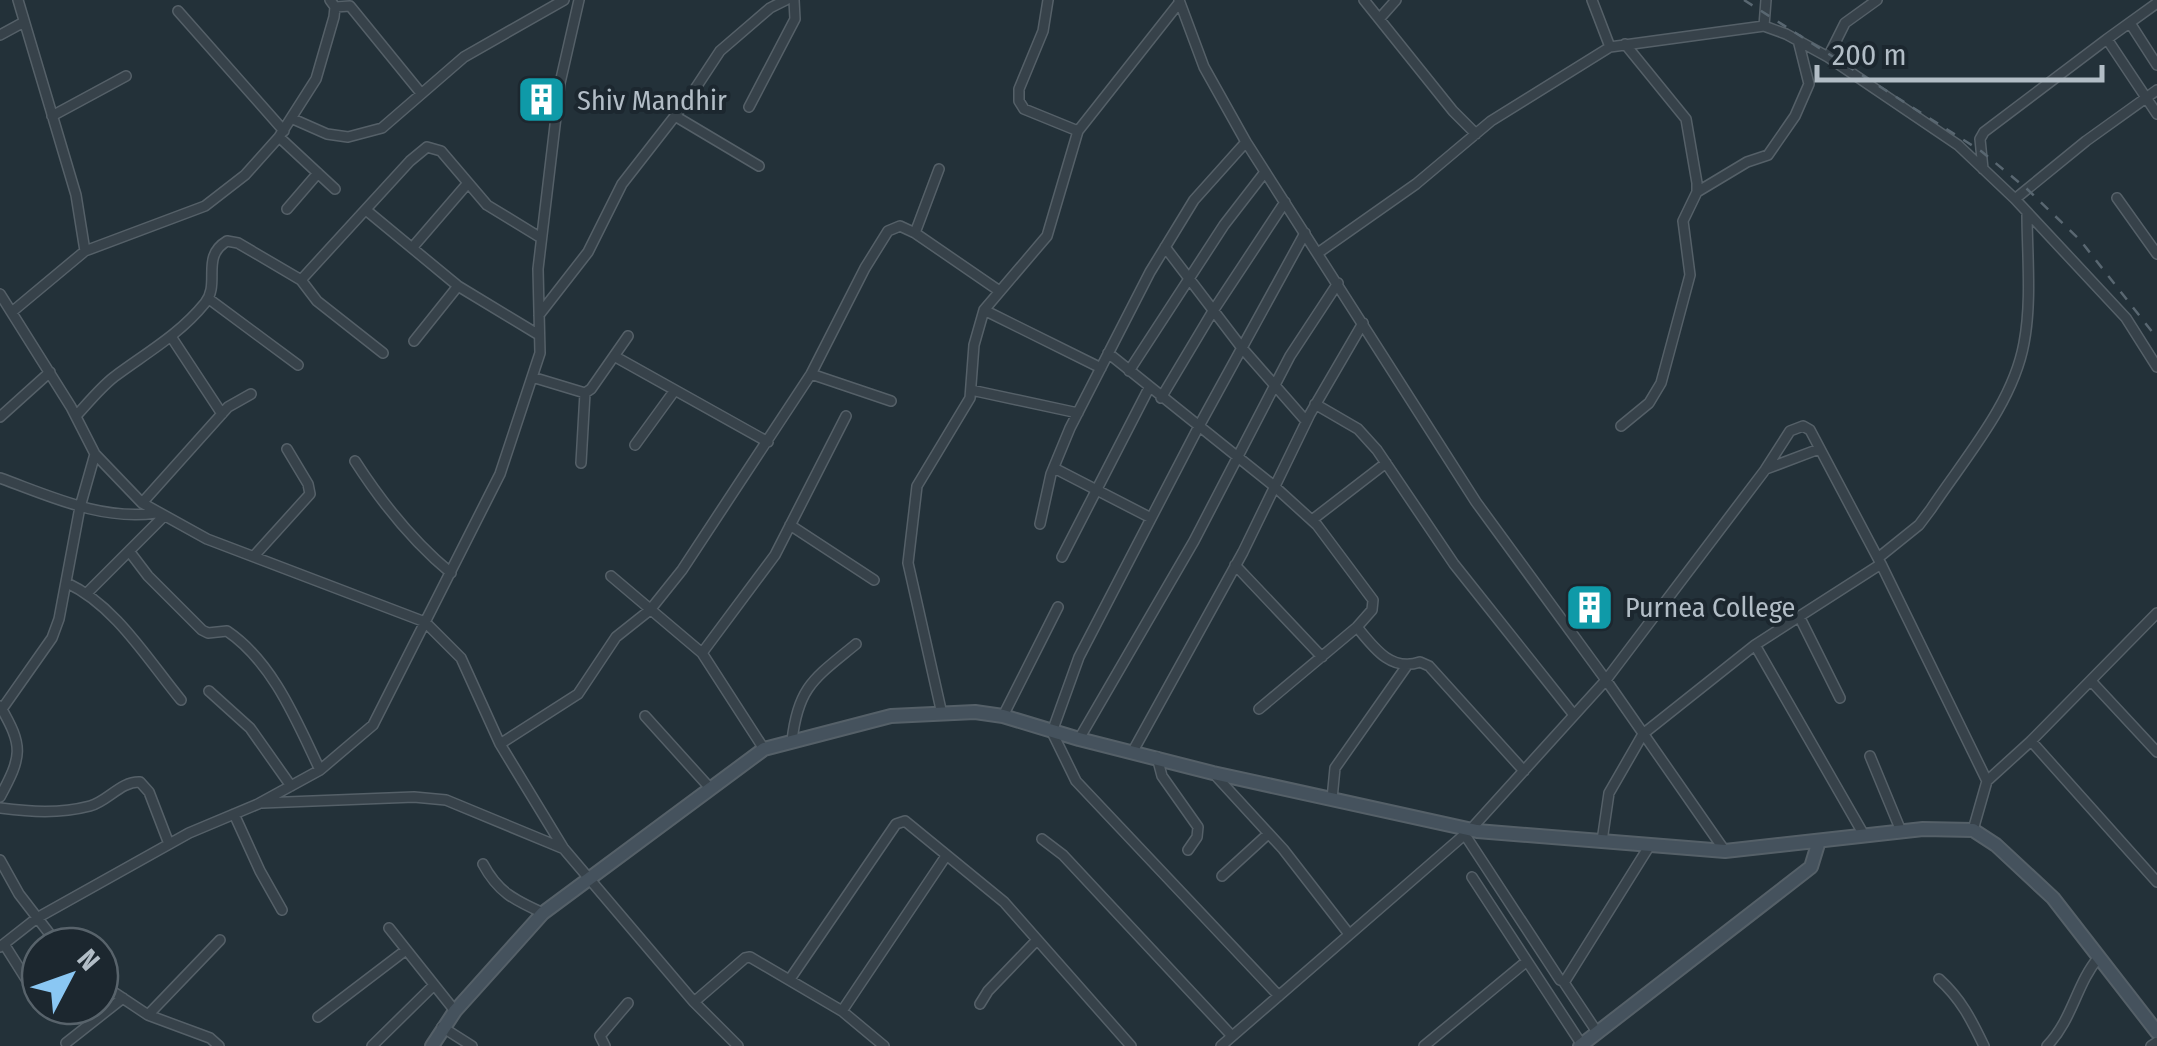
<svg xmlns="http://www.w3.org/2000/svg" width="2157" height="1046" font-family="'Fira Sans Condensed',sans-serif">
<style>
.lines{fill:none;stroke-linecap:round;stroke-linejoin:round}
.street-casing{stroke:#556068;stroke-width:12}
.secondary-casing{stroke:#556068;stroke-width:16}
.street{stroke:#37424a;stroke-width:9}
.secondary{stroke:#45525d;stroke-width:12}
.rail{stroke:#596771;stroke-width:2.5;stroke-dasharray:10 10;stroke-linecap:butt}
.labels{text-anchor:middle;stroke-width:8;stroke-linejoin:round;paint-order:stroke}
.poi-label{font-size:28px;fill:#b2bdc6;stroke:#1c272f;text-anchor:start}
</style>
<rect width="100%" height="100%" fill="#233139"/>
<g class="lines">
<defs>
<path id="street" d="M18,0L76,195L85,251
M1048,0L1043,31L1019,89V101L1024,109L1078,131
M1179,0L1204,67L1246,142L1476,502L1606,680L1725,851
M1364,0L1453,111L1476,134
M1592,0L1610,47
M2157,3L2107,39L2157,114
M335,7L350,6L420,92
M178,11L284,131
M1380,18L1396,0
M2130,23L2157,65
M1764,26L1766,0
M0,35L24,22
M1828,57L1845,23L1877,0
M531,103L542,91L559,89
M749,107L795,19L794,0
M52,116L126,76
M675,116L759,166
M293,119L327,134L348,137L382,128L464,57L564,0
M279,137L335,189
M1983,169L1980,139L1984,132L2107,39
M1697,192L1747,162L1768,155L1795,116L1809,84L1798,40
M2117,198L2157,254
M2015,199L2086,141L2157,90
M287,209L318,173
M366,210L458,286L539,335
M915,233L998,290
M1165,247L1242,348L1306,421
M412,248L468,183
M1318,253L1416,184L1491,121L1610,47L1764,26L1786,34L1828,57L1958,145L2015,199L2126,318L2157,367
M301,280L410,161L427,147L441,151L487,205L541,238
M0,294L71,407L95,454L142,503L207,539L425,622L461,658L500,744L564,849L694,1002L738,1046
M209,299L298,365
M984,310L1101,368
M13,311L85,251L205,206L245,175L279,137L316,79L334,17L335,7L330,0
M539,315L588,252L622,184L689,98L720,51L770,8L786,0
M172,338L222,414
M414,341L458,286
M1108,353L1274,486L1317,525L1373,600L1372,610L1357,627L1259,709
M614,356L768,442
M1129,371L1224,225L1265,172
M811,374L891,401
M532,377L585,393L591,389L628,336
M971,390L1078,413
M1161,398L1213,311L1285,202
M1315,404L1358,429L1377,450L1454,564L1574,715
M76,416C88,403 100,388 114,377C146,353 179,335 205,303C221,283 200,257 227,241L238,243L301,280L317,301L383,353
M0,417L50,372
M1621,426L1649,403L1661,383L1690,275L1683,221L1697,192V183L1686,119L1625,44
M635,445L675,390
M355,461C382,503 412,541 451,573
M581,463L585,393
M1054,468L1151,518
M1766,469L1819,449
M0,478C50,496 102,521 156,513
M142,503L228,407L251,394
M1312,520L1386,463
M1040,524L1051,474L1070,428L1150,272L1194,200L1246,142
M790,525L874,580
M129,551L148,576L202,630L208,633L227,631C273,662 297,722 320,770
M254,556L310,494L308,484L287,449
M1062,557L1149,388
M1878,558L1919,525L1931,509C1964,459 2013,404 2024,343C2032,301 2027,254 2027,212
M1235,565L1322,657
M611,576L702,653L764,749
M67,583C115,605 148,660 181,700
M87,593L164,516
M1800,618L1840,698
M1357,627C1374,648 1391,672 1420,662L1429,666L1524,771
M1755,645L1864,835
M702,653L775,555L846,416
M2091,681L2157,752
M209,691L250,728L291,786
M0,706C24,747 22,756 0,797
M2,709L52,638L59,619L80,507L95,454
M942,714L908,563L917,486L970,398L974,345L984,310L1047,236L1078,131L1179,3
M645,716L710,788
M1003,716L1058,607
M1079,739L1194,541L1290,356L1338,283
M792,741C798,686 815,678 856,644
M2031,741L2157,882
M500,744L578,694L616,637L650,610L682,570L811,374L865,268L888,231L900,226L915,233L939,169
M1133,751L1243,552L1310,414L1363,323
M1870,756L1901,831
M1157,757L1162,776L1198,827L1197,837L1188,850
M1215,775L1283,849L1349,934
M1332,799L1335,768L1406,667
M262,803L414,797L446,800L562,848
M0,808C31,812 59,814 90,806C108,801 121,781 140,782L149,792L169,844
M234,814L260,871L282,910
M1973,830L1987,781L2031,741L2157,613
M1465,835L1560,980L1565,981L1650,845
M1042,839L1063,855L1232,1036
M1602,841L1609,793L1643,734L1755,645L1881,564
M0,860L19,894L59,946
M483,864C498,892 514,900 543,913
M1222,876L1268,834
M1472,877L1582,1045
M389,928L455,1011
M4,944L40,1001
M0,947L37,918L189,833L258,804L320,770L373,725L500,474L540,353L538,269L560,83L579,0
M790,979L896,824L905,821L1004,902L1131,1046
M1939,979C1961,999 1971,1019 1984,1046
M1563,981L1597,1032
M100,983L148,1015L210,1038L219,1046
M1279,996L1076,781L1052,732L1079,657L1199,426L1305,233
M694,1002L745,958L750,957L842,1011L884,1046
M980,1004L988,991L1036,941
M44,1006L46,1010
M842,1011L946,856
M148,1015L220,940
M318,1017L406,950
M442,1027L472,1046
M66,1043L123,998
M372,1046L434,985
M605,1046L600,1036L628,1003
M1221,1046L1471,829L1606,680L1765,470L1790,431L1803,426L1810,430L1881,564L1987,781
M1424,1046L1527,961
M2047,1046C2073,1019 2076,984 2099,957
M2151,1046L2157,1042"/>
<path id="secondary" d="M432,1046L455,1011L543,913L764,749L891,716L975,712L1003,716L1079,739L1213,773L1477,831L1725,851L1923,829L1973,830L1996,845L2053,898L2157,1032
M1580,1046L1811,867L1819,841"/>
</defs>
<!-- street casing -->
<use href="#street" class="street-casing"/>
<!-- secondary casing -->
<use href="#secondary" class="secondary-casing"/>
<!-- street -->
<use href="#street" class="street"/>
<!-- secondary -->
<use href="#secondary" class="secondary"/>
<!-- rail -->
<path class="rail" d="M1744,0L1981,151L2027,189L2080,240L2157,338"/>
</g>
<!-- icons -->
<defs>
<symbol id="building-square" viewBox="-11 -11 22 22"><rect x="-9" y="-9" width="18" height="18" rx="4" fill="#0f9aa8" stroke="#1c272f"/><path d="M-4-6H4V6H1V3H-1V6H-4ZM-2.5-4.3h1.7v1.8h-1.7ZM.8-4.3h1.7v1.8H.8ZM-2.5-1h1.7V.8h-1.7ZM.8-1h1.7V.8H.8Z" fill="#fff"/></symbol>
</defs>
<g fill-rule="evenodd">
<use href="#building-square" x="514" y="72" width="55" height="55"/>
<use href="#building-square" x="1562" y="580" width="55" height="55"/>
</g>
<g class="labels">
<!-- poi labels -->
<g class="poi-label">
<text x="577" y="110">Shiv Mandhir</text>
<text x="1625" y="617">Purnea College</text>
</g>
</g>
<!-- north arrow -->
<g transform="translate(70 976) rotate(49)"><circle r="48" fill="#1c272f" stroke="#58636b" stroke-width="2.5"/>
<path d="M0-8L18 38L0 25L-18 38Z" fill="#8ac7f3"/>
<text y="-15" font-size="28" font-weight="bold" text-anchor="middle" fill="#b2bdc6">N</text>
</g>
<!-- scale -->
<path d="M1817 65v15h285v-15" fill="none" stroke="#b2bdc6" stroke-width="5"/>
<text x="1832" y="65" font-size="30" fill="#b2bdc6" stroke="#1c272f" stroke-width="8" paint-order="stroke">200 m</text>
</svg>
